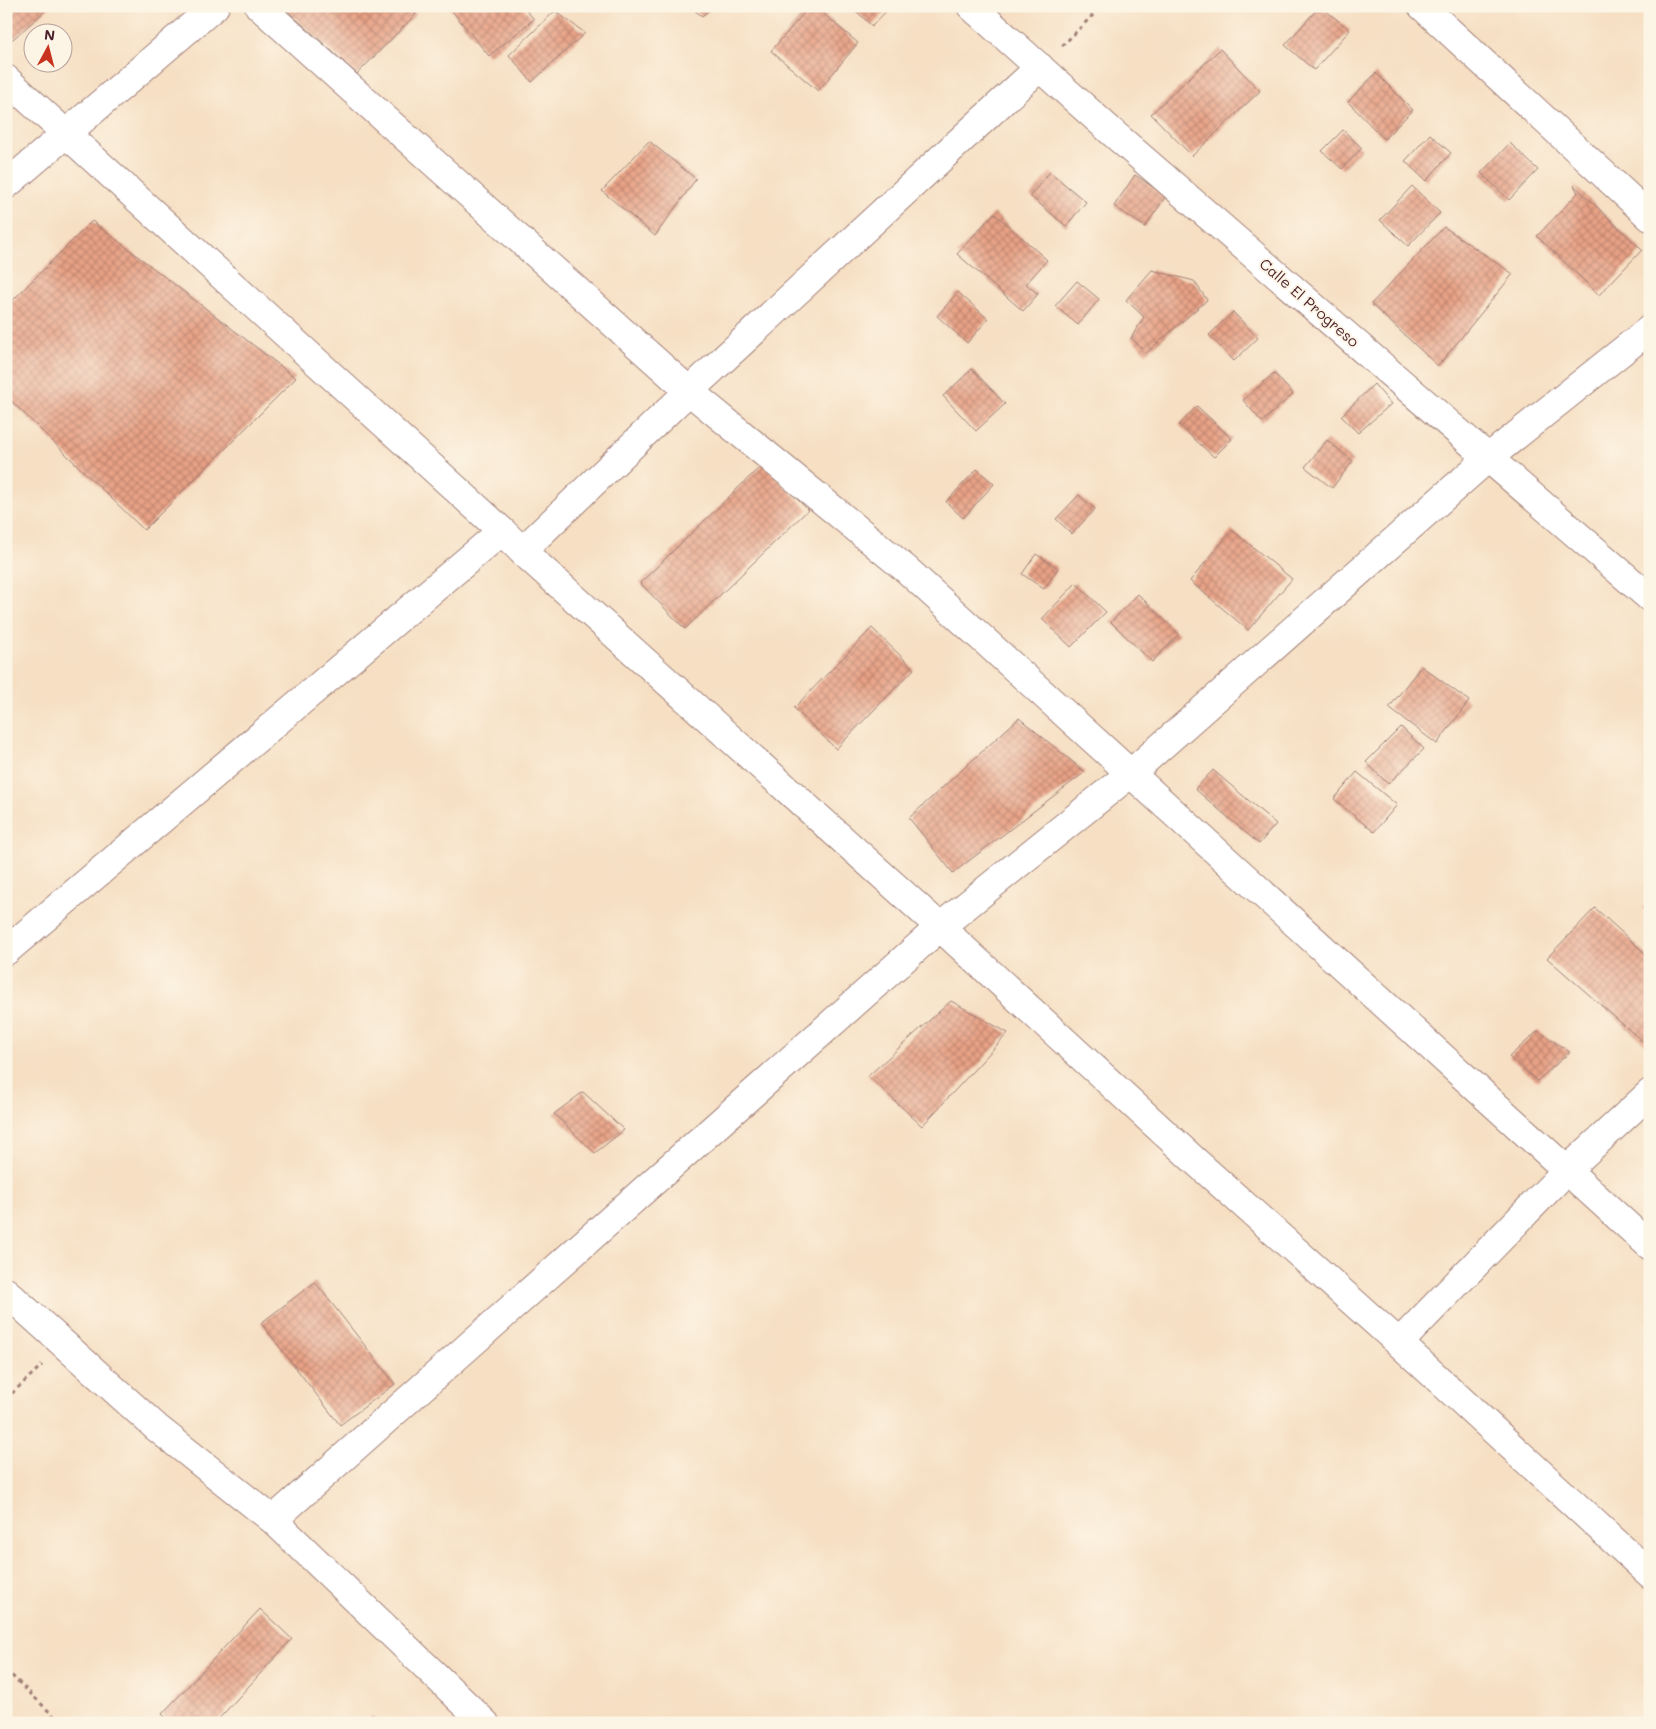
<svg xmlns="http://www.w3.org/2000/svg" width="1656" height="1729" font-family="Mali,sans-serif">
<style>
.building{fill:url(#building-cross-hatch)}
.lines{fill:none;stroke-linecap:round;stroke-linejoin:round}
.minor-casing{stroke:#a07f77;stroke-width:30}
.path{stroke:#a07f77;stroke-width:3;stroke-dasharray:4 4;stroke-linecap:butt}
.minor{stroke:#fff;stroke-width:28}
.labels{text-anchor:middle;stroke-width:4;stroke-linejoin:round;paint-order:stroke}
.street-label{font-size:15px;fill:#4a1f2b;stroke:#fcf5e5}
</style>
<defs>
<pattern id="building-cross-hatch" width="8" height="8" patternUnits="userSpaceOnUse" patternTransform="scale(1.25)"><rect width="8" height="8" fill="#e8a286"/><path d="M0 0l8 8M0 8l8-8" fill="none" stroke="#be836e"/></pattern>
</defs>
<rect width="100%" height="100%" fill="#fcf5e5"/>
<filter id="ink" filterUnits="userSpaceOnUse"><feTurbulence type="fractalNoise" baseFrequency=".02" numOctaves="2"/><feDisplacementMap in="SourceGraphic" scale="10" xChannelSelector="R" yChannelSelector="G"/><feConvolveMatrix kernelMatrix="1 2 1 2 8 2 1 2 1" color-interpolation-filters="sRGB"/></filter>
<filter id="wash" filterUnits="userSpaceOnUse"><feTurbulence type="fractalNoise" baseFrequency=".0096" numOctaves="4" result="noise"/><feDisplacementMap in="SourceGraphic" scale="20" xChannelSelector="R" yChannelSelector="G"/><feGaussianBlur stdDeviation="1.12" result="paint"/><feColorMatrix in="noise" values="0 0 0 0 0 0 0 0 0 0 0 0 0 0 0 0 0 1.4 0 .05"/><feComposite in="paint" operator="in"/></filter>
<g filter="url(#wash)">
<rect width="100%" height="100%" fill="#f6dfc3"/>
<g id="blocks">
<!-- building -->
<path class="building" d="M6,6H51L6,45Z
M286,6H405L416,14L357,74L284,8Z
M448,6H522L534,19L489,56Z
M689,6H714L702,16Z
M810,6H814L858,43L818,91L771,51Z
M851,6H891L872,26Z
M1320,6L1350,30L1314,70L1285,45Z
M555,11L585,33L532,82L509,55Z
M1220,49L1260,91L1192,156L1151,114Z
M1376,73L1413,110L1384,139L1348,102Z
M1343,130L1362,148L1342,169L1322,151Z
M1430,134L1451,153L1426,181L1405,161Z
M649,141L696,179L655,236L602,191Z
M1510,143L1538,170L1509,200L1481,173Z
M1050,172L1086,202L1066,226L1030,196Z
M1135,175L1166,196L1145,227L1114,206Z
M1574,185L1642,250L1599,295L1537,236L1578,193Z
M1412,186L1440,213L1408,246L1380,220Z
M994,213L1047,260L1026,284L1038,294L1023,311L957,254Z
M92,221L296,378L144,530L6,396V307Z
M1444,227L1513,274L1438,366L1371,304Z
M1152,270L1194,281L1207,300L1146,353L1131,338L1144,317L1126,300Z
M1077,281L1099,299L1078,325L1055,306Z
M958,292L988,319L967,343L937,316Z
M1233,312L1258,338L1234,361L1209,335Z
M972,369L1005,404L976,431L943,396Z
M1274,373L1293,394L1262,422L1243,400Z
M1374,384L1391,404L1358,433L1341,416Z
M1197,406L1232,439L1214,457L1179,425Z
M1327,440L1353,461L1332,488L1305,467Z
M763,464L808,510L685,629L640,583Z
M977,469L994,484L963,518L946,502Z
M1079,495L1095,509L1072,534L1056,519Z
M1232,530L1292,579L1248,630L1190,581Z
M1036,554L1058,568L1044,589L1022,574Z
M1076,583L1106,612L1071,647L1042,619Z
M1138,594L1179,634L1152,662L1111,622Z
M872,628L914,669L836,749L794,708Z
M1421,666L1469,701L1437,744L1389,708Z
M1019,718L1085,772L953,873L909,818Z
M1401,727L1424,749L1388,784L1366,762Z
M1213,770L1276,824L1259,844L1195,789Z
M1357,772L1397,805L1374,832L1334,799Z
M1650,903V914L1643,908Z
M1595,908L1650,958V1048L1547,958Z
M951,1001L1008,1033L922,1126L868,1076Z
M1538,1031L1570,1052L1537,1081L1509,1057Z
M583,1092L624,1130L595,1153L554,1114Z
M315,1282L395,1384L340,1425L261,1323Z
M260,1609L292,1639L215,1723H172L162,1714Z
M372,1716L379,1723H366Z"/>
</g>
</g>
<g filter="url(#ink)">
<use href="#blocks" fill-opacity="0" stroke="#a07f77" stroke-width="1"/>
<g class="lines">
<defs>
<path id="minor" d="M259,6L689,391L907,570L1650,1246
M971,6L1114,134L1650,598
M1422,6L1650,217
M6,79L502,531L522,551L940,927L1194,1160L1399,1343L1650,1574
M6,185L215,6
M522,551L689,391L1040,67
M6,951L502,531
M6,1292L157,1428L273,1520L485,1723
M1399,1343L1567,1170L1650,1093
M273,1520L940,927L1131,773L1488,458L1650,329"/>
</defs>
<!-- minor casing -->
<use href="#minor" class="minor-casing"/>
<!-- path -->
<path class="path" d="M1062,46L1102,6
M6,1399L42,1365
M6,1670L61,1723"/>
<!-- minor -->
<use href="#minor" class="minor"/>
</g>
</g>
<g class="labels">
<!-- street labels -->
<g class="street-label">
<text transform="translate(1309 303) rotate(41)" y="5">Calle El Progreso</text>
</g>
</g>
<!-- margin -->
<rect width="1656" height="1729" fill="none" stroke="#fcf5e5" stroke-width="25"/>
<!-- north arrow -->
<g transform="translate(48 48) rotate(7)"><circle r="24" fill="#fcf5e5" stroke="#b59f9b"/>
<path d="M0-4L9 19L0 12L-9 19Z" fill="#c8321e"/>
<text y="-8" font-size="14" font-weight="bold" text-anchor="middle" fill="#4a1f2b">N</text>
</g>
</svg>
